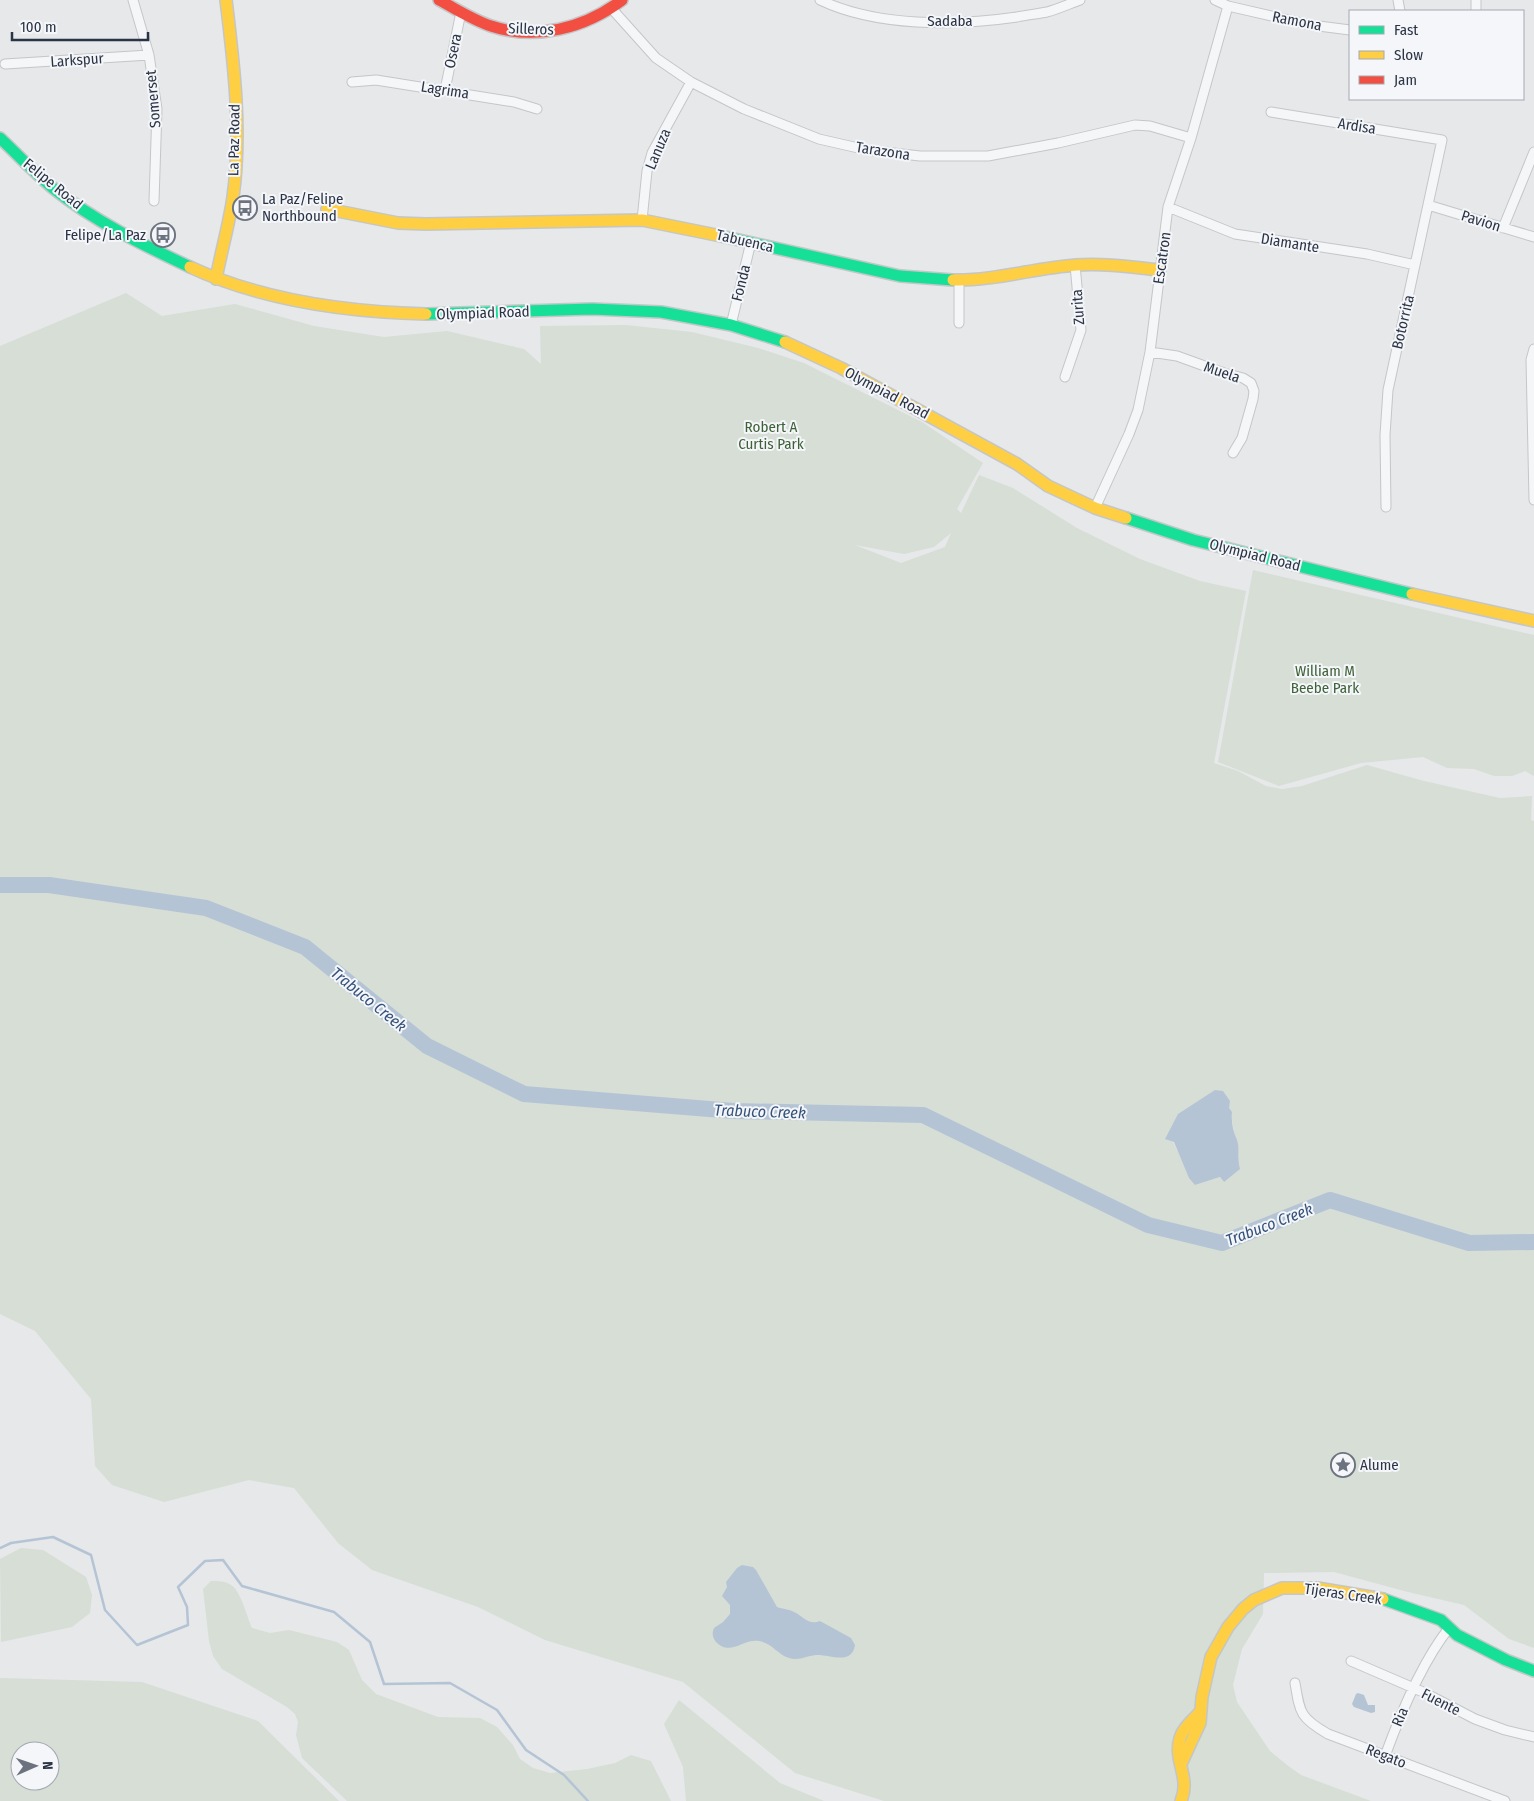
<svg xmlns="http://www.w3.org/2000/svg" width="1534" height="1801" font-family="'Fira Sans Condensed',sans-serif">
<style>
.green{fill:#d6ded6;fill-rule:evenodd}
.water{fill:#b4c4d5}
.lines{fill:none;stroke-linecap:round;stroke-linejoin:round}
.stream{stroke:#b4c4d5;stroke-width:2.5}
.river{stroke:#b4c4d5;stroke-width:16}
.street-casing{stroke:#c4c6c8;stroke-width:11}
.fast-casing{stroke:#c4c6c8;stroke-width:14}
.slow-casing{stroke:#c4c6c8;stroke-width:14}
.jam-casing{stroke:#c4c6c8;stroke-width:14}
.street{stroke:#f5f6f7;stroke-width:9}
.fast{stroke:#16e098;stroke-width:11}
.slow{stroke:#ffcf43;stroke-width:11}
.jam{stroke:#f24e42;stroke-width:11}
.labels{text-anchor:middle;stroke-width:4;stroke-linejoin:round;paint-order:stroke}
.street-label{font-size:15px;fill:#2b3445;stroke:#f4f6f9}
.poi-label{font-size:15px;fill:#2b3445;stroke:#f4f6f9;text-anchor:start}
.park-label{font-size:15px;fill:#3f6138;stroke:#f4f6f9}
.water-label{font-size:16px;font-style:italic;fill:#34527a;stroke:#f4f6f9}
</style>
<rect width="100%" height="100%" fill="#e6e8ea"/>
<!-- green -->
<path class="green" d="M126,293L162,316L235,304L314,326L384,337L447,331L524,349L541,364L540,326L626,325L692,332L758,348L804,363L922,422L983,463L957,509L961,513L979,475L1013,488L1077,528L1140,559L1200,581L1246,591L1214,763L1238,771L1266,786L1282,789L1302,786L1367,765L1424,781L1500,798L1532,796L1531,820L1534,821V1648L1509,1639L1464,1605L1408,1592L1334,1572L1264,1573L1263,1614L1242,1649L1233,1685L1237,1702L1270,1751L1287,1765L1301,1775L1371,1801H884L795,1773L683,1682L545,1640L478,1607L372,1570L338,1543L294,1488L249,1480L164,1502L112,1485L95,1466L91,1399L35,1331L0,1314V346ZM951,533L945,547L901,563L855,545L904,554L934,547ZM1232,1112C1230,1128 1242,1149 1238,1162C1236,1169 1228,1176 1224,1182L1220,1177L1195,1185L1173,1142L1166,1138L1171,1129Z
M1253,570L1534,635V776L1525,771L1512,776H1494L1474,769L1447,768L1423,757L1361,763L1279,786L1218,762Z
M21,1548L43,1550L86,1577L92,1595L90,1613L72,1627L1,1642L0,1559Z
M211,1581C217,1581 226,1581 231,1585C241,1591 247,1617 252,1628L270,1633L289,1630L337,1642L349,1650L362,1680L376,1694L438,1717L480,1718L497,1727L513,1745L520,1759L533,1768L550,1773L587,1769L615,1763L631,1755L651,1761L671,1801H347L302,1758L296,1735L298,1722L295,1714L287,1707L222,1669L213,1656L209,1641L203,1589Z
M0,1678L142,1682L258,1721L339,1801H0ZM20,1751H50V1781H20Z
M679,1700L780,1783L824,1801H686L683,1767L664,1724Z"/>
<!-- water -->
<path class="water" d="M1215,1090L1223,1091L1230,1101L1229,1108L1232,1112C1231,1122 1233,1131 1237,1140C1240,1148 1237,1159 1240,1169L1224,1182L1220,1177L1195,1185L1189,1178L1174,1142L1165,1139L1178,1114Z
M742,1565L753,1567L756,1570L777,1607C783,1609 789,1609 794,1612C803,1616 809,1626 820,1621L851,1638L855,1645C852,1666 829,1654 816,1655C806,1656 799,1661 789,1658C777,1654 772,1643 759,1641C743,1638 731,1657 716,1642C712,1637 712,1633 714,1628L723,1622L730,1614V1605L722,1596L727,1587L726,1582L737,1568Z
M1358,1693L1364,1695L1368,1705H1375V1712L1371,1713L1354,1707L1352,1704L1356,1694Z"/>
<g class="lines">
<!-- stream -->
<path class="stream" d="M0,1548L11,1543L53,1537L91,1555L105,1610L137,1645L188,1625L187,1607L178,1587L205,1561L223,1560L242,1586L334,1612L370,1642L384,1684L450,1683L497,1710L526,1750L564,1775L588,1801"/>
<!-- river -->
<path class="river" d="M0,885H49L206,908L305,947L427,1046L524,1094L734,1111L923,1115L1148,1225L1222,1243L1330,1200L1469,1243L1534,1242"/>
<defs>
<path id="street" d="M133,0L149,55L157,109L154,201
M820,0C877,27 955,26 1017,17C1026,15 1037,14 1047,12C1058,9 1069,4 1080,0
M1215,0L1228,6L1311,25L1350,30
M1398,0L1400,11
M1476,0V11
M612,9L656,58L691,82L744,109L819,139L867,150L920,156H988L1058,143L1135,125L1150,126L1191,138
M5,64L149,55
M352,82L376,80L514,102L537,109
M445,90L461,12
M1271,112L1442,140L1388,390L1385,435L1386,507
M1428,205L1534,237
M1168,207L1235,234L1367,254L1415,265
M642,220L647,171L652,153L691,82
M1503,228L1534,152
M959,280V323
M731,325L751,242
M1534,349L1531,360L1534,500
M1150,352L1177,356L1224,373L1243,378L1251,383L1254,391L1253,399L1242,438L1233,453
M1065,377L1081,330L1075,265
M1095,508L1129,434L1138,410L1150,352L1168,207L1191,138L1228,6
M1351,1661L1423,1692L1475,1719L1505,1730L1534,1737
M1295,1683C1300,1713 1300,1718 1328,1734L1505,1801
M1385,1756C1400,1715 1422,1662 1449,1628"/>
<path id="fast" d="M0,138C18,155 35,173 53,188C94,221 143,245 190,267
M721,236L900,276L953,280
M426,314L592,309L661,312L731,325L785,342
M1126,518L1193,540L1412,594
M1383,1599L1441,1620L1457,1635L1506,1660L1534,1671"/>
<path id="slow" d="M327,209L398,223L426,224L642,220L721,236
M190,267C263,301 345,312 426,314
M216,279C221,252 229,225 233,197C242,132 234,65 226,0
M953,280C994,281 1035,268 1076,265C1104,263 1132,267 1160,270
M785,342L841,368L1017,464L1048,486L1095,508L1126,518
M1412,594L1534,621
M1181,1764L1200,1723L1202,1697L1211,1657L1228,1627L1243,1609L1254,1600L1282,1588H1317L1383,1599
M1181,1801C1191,1777 1173,1761 1180,1738C1183,1728 1192,1721 1199,1713"/>
<path id="jam" d="M439,0C456,9 473,20 491,26C536,41 585,28 622,0"/>
</defs>
<!-- street casing -->
<use href="#street" class="street-casing"/>
<!-- fast casing -->
<use href="#fast" class="fast-casing"/>
<!-- slow casing -->
<use href="#slow" class="slow-casing"/>
<!-- jam casing -->
<use href="#jam" class="jam-casing"/>
<!-- street -->
<use href="#street" class="street"/>
<!-- fast -->
<use href="#fast" class="fast"/>
<!-- slow -->
<use href="#slow" class="slow"/>
<!-- jam -->
<use href="#jam" class="jam"/>
</g>
<!-- icons -->
<defs>
<symbol id="bus-ring" viewBox="-11 -11 22 22"><circle r="9.5" fill="#f4f6f9" stroke="#6c737f" stroke-width="1.5"/><path d="M-5-6H5V4H4V6H2V4H-2V6H-4V4H-5ZM-3.5-4V0h7V-4ZM-3.5 1.2v1.5H-2V1.2ZM2 1.2v1.5H3.5V1.2Z" fill="#6c737f"/></symbol>
<symbol id="sight-ring" viewBox="-11 -11 22 22"><circle r="9.5" fill="#f4f6f9" stroke="#6c737f" stroke-width="1.5"/><path d="M0-6L1.8-2.2L6-1.7L2.9 1.2L3.7 5.4L0 3.3L-3.7 5.4L-2.9 1.2L-6-1.7L-1.8-2.2Z" fill="#6c737f"/></symbol>
</defs>
<g fill-rule="evenodd">
<use href="#bus-ring" x="231" y="194" width="28" height="28"/>
<use href="#bus-ring" x="149" y="221" width="28" height="28"/>
<use href="#sight-ring" x="1329" y="1451" width="28" height="28"/>
</g>
<g class="labels">
<!-- street labels -->
<g class="street-label">
<text x="950" y="26">Sadaba</text>
<text transform="translate(1297 21) rotate(11)" y="5">Ramona</text>
<text transform="translate(531 29) rotate(2)" y="5">Silleros</text>
<text transform="translate(453 51) rotate(-78)" y="5">Osera</text>
<text transform="translate(77 60) rotate(-4)" y="5">Larkspur</text>
<text transform="translate(445 90) rotate(9)" y="5">Lagrima</text>
<text transform="translate(153 99) rotate(-95)" y="5">Somerset</text>
<text transform="translate(1357 126) rotate(9)" y="5">Ardisa</text>
<text transform="translate(234 140) rotate(-89)" y="5">La Paz Road</text>
<text transform="translate(658 149) rotate(-67)" y="5">Lanuza</text>
<text transform="translate(883 151) rotate(9)" y="5">Tarazona</text>
<text transform="translate(53 184) rotate(39)" y="5">Felipe Road</text>
<text transform="translate(1481 221) rotate(17)" y="5">Pavion</text>
<text transform="translate(745 241) rotate(13)" y="5">Tabuenca</text>
<text transform="translate(1290 243) rotate(9)" y="5">Diamante</text>
<text transform="translate(1162 258) rotate(-82)" y="5">Escatron</text>
<text transform="translate(741 283) rotate(-76)" y="5">Fonda</text>
<text transform="translate(1078 307) rotate(-94)" y="5">Zurita</text>
<text transform="translate(483 313) rotate(-2)" y="5">Olympiad Road</text>
<text transform="translate(1403 322) rotate(-77)" y="5">Botorrita</text>
<text transform="translate(1222 372) rotate(19)" y="5">Muela</text>
<text transform="translate(887 393) rotate(28)" y="5">Olympiad Road</text>
<text transform="translate(1255 555) rotate(14)" y="5">Olympiad Road</text>
<text transform="translate(1343 1594) rotate(8)" y="5">Tijeras Creek</text>
<text transform="translate(1441 1702) rotate(27)" y="5">Fuente</text>
<text transform="translate(1400 1717) rotate(-67)" y="5">Ria</text>
<text transform="translate(1386 1756) rotate(21)" y="5">Regato</text>
</g>
<!-- poi labels -->
<g class="poi-label">
<text x="262" y="204">La Paz/Felipe<tspan x="262" dy="17">Northbound</tspan></text>
<text x="146" y="240" text-anchor="end">Felipe/La Paz</text>
<text x="1360" y="1470">Alume</text>
</g>
<!-- park labels -->
<g class="park-label">
<text x="771" y="432">Robert A<tspan x="771" dy="17">Curtis Park</tspan></text>
<text x="1325" y="676">William M<tspan x="1325" dy="17">Beebe Park</tspan></text>
</g>
<!-- water labels -->
<g class="water-label">
<text transform="translate(369 999) rotate(39)" y="6">Trabuco Creek</text>
<text transform="translate(760 1111) rotate(2)" y="6">Trabuco Creek</text>
<text transform="translate(1269 1224) rotate(-21)" y="6">Trabuco Creek</text>
</g>
</g>
<!-- legend -->
<rect x="1349" y="10" width="175" height="90" fill="#f4f6f9" stroke="#a4a8b1"/>
<rect x="1359" y="26" width="25" height="8" fill="#16e098" stroke="#a4a8b1"/>
<text x="1394" y="35" font-size="15" fill="#2b3445">Fast</text>
<rect x="1359" y="51" width="25" height="8" fill="#ffcf43" stroke="#a4a8b1"/>
<text x="1394" y="60" font-size="15" fill="#2b3445">Slow</text>
<rect x="1359" y="76" width="25" height="8" fill="#f24e42" stroke="#a4a8b1"/>
<text x="1394" y="85" font-size="15" fill="#2b3445">Jam</text>
<!-- north arrow -->
<g transform="translate(35 1766) rotate(88)"><circle r="24" fill="#f4f6f9" stroke="#a4a8b1"/>
<path d="M0-4L9 19L0 12L-9 19Z" fill="#6c737f"/>
<text y="-8" font-size="14" font-weight="bold" text-anchor="middle" fill="#2b3445">N</text>
</g>
<!-- scale -->
<path d="M12 32v8h136v-8" fill="none" stroke="#2b3445" stroke-width="2.5"/>
<text x="20" y="32" font-size="15" fill="#2b3445" stroke="#f4f6f9" stroke-width="4" paint-order="stroke">100 m</text>
</svg>
